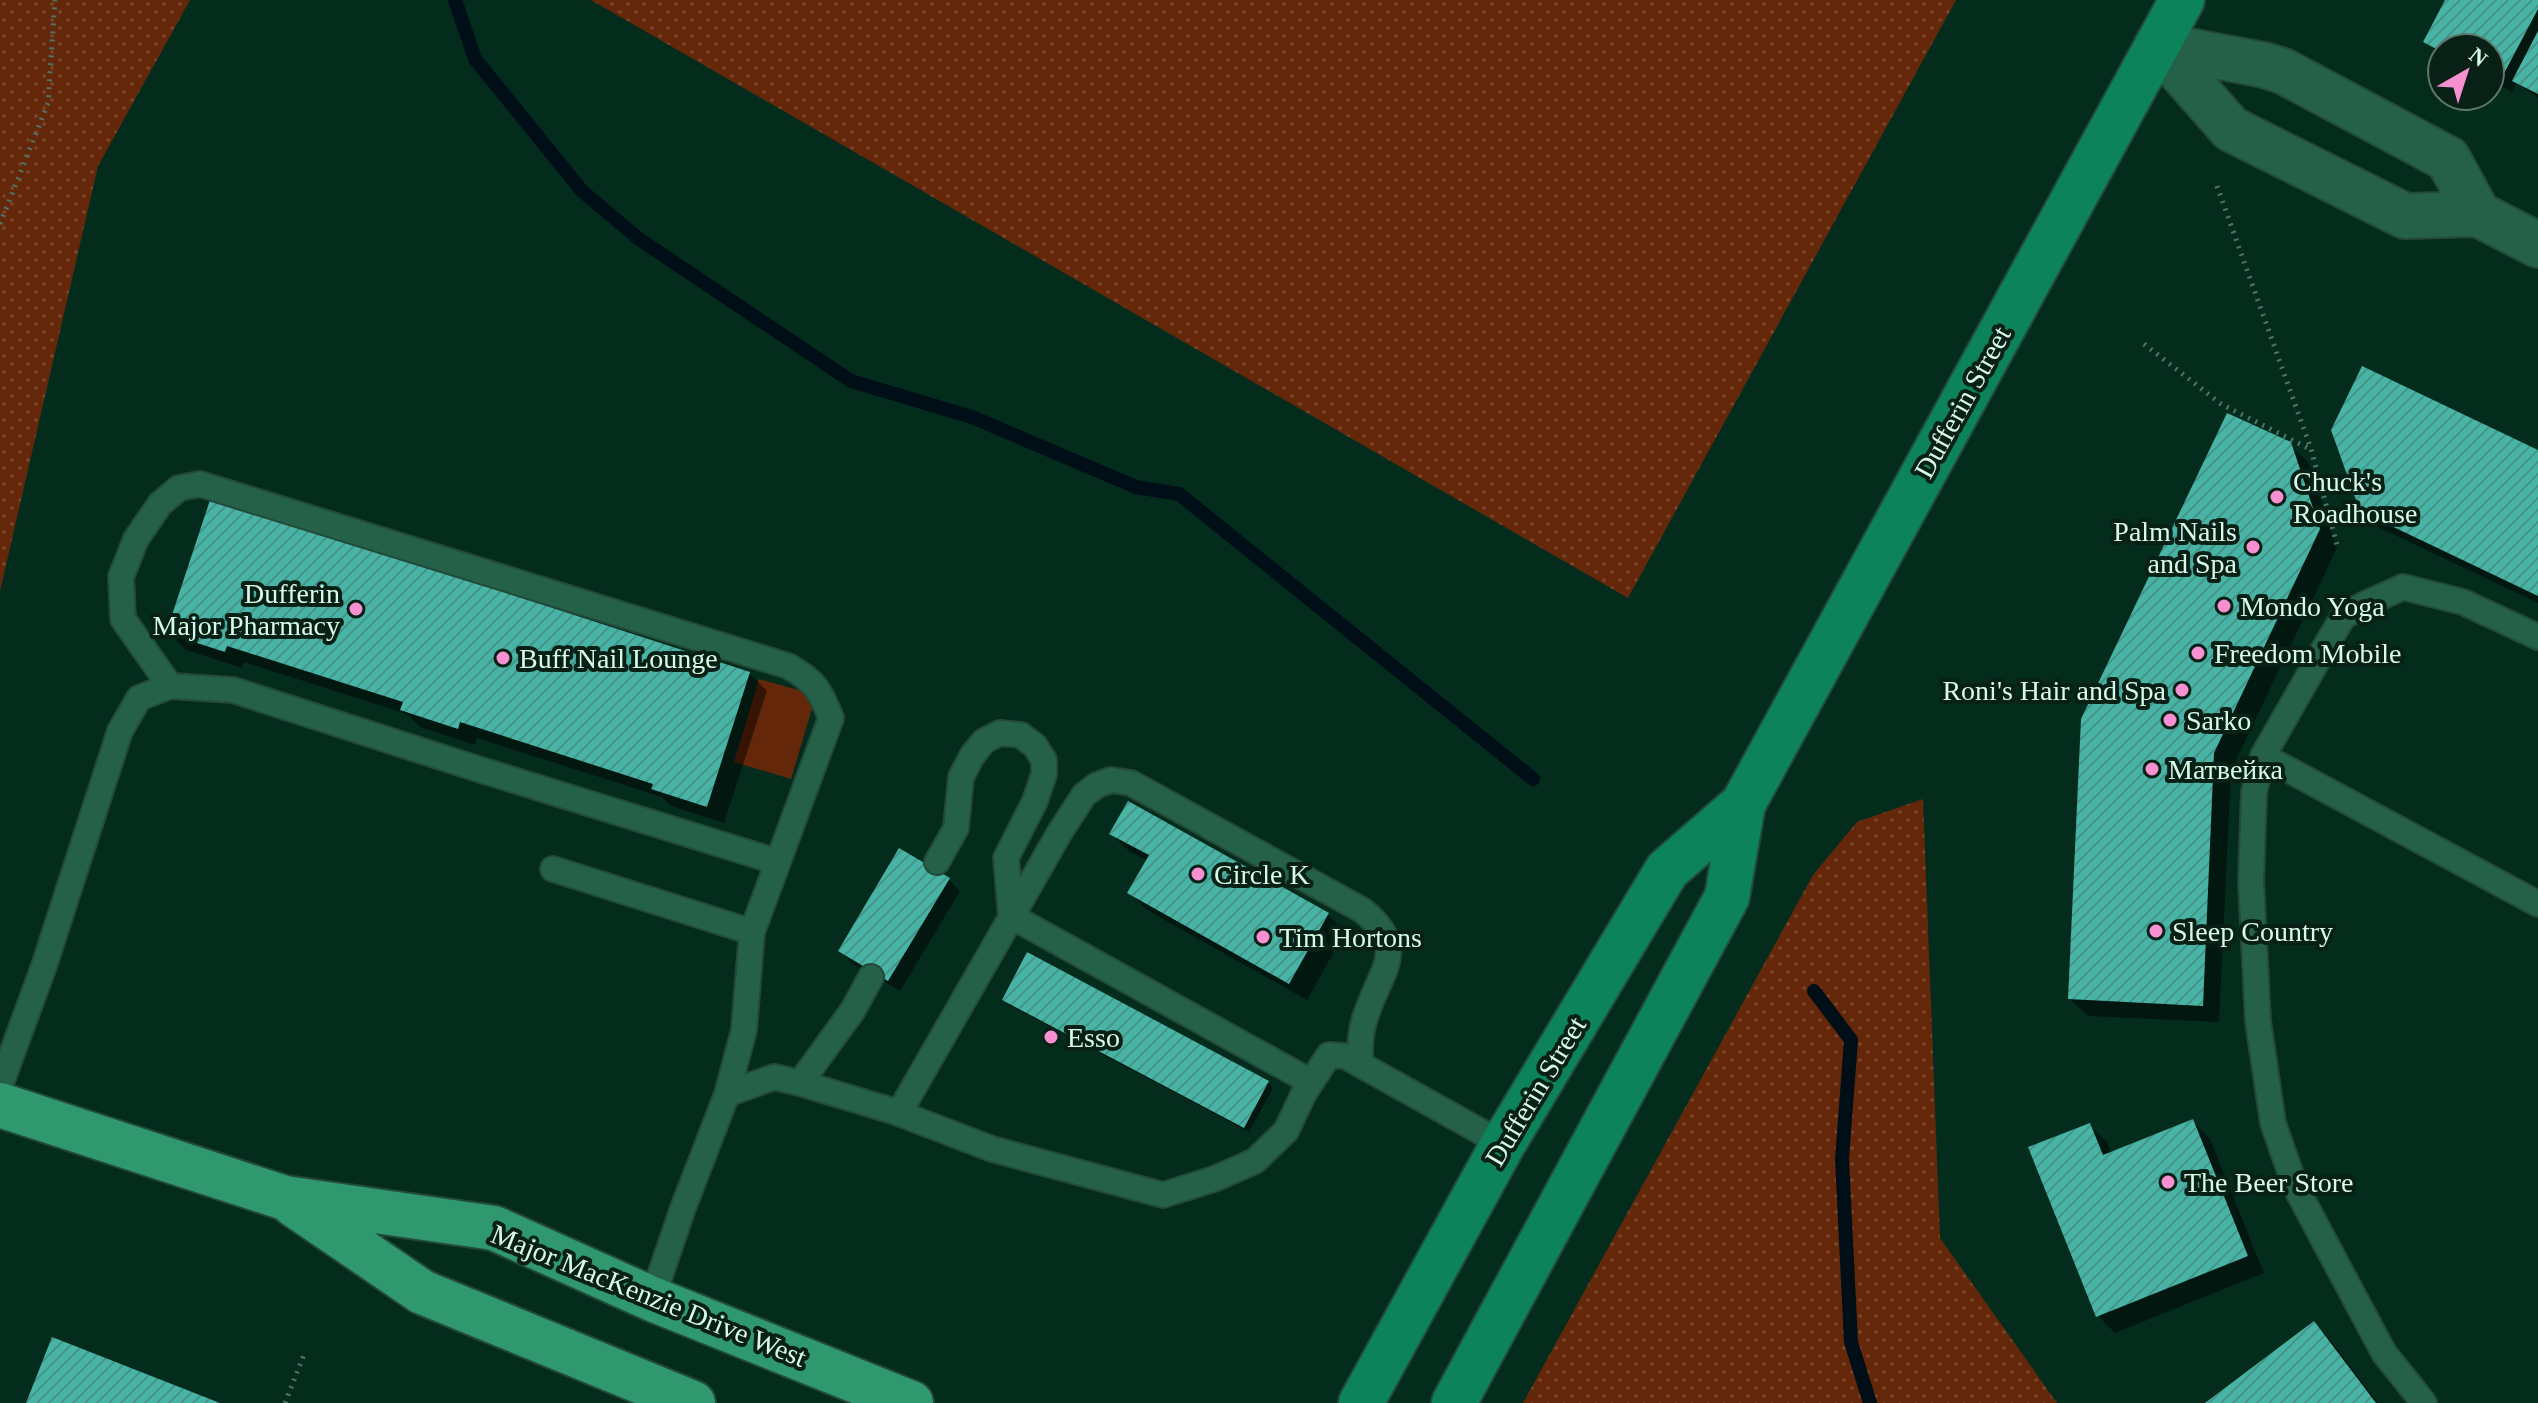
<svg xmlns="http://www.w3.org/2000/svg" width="2538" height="1403" font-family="'Times New Roman',serif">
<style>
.grass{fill:url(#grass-dots)}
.green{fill:#652709}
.shadow{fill:#0007}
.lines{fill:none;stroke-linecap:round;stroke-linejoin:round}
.stream{stroke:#000f17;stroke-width:14}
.building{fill:url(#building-hatch)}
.service-casing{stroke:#224939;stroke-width:28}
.minor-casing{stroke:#224939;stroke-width:48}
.secondary-casing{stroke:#224939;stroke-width:48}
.primary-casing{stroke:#224939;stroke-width:48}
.path{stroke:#4e7565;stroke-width:5;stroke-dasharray:2 6;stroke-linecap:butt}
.service{stroke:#256148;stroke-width:24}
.minor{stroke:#256148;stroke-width:44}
.secondary{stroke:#0c835b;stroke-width:44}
.primary{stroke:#30986f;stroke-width:44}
.poi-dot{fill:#f690d0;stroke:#092016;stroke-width:3}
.labels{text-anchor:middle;stroke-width:8;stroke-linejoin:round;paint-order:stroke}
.street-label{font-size:28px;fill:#d7fbe8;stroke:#092016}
.poi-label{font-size:28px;fill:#d7fbe8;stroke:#092016;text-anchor:start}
</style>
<defs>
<pattern id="grass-dots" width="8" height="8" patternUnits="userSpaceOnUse" patternTransform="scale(2)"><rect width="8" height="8" fill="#652709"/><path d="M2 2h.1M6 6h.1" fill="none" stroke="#7a472d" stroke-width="1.8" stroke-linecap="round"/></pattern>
<pattern id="building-hatch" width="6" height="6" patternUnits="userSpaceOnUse" patternTransform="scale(2)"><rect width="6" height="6" fill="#48b4a5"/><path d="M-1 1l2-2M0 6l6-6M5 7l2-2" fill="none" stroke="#469488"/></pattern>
</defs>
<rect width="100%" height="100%" fill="#042c1d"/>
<!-- grass -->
<path class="grass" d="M0,0H190L98,166L0,591Z
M591,0H1956L1628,598Z
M1923,799L1940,1238L2057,1403H1523L1813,875L1857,822Z"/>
<!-- green -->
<path class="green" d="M759,679L816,695L791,779L734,762Z"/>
<!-- shadow -->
<path class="shadow" d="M2448,0H2538V98L2517,83L2512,92L2490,80V48H2442V56L2426,42Z
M2290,444L2308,462L2337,548L2231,771L2219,1022L2088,1016L2070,999Z
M2538,452V603L2380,528L2362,510Z
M169,633L749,673L767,691L724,823L671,806L662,797L477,738L475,745L420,727L407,714L244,662L242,668L186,650Z
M1112,834L1328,915L1345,932L1307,1000L1147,910L1130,893L1148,861L1129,851Z
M948,879L960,891L900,991L852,963L841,951Z
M1004,1000L1267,1082L1273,1088L1249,1132L1009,1005Z
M2193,1121L2210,1139L2264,1273L2115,1333L2097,1315L2089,1125L2107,1142L2111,1154Z
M2314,1323L2331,1341L2378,1403H2208Z"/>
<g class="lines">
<!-- stream -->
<path class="stream" d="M455,0L475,59L582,191L639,239L851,381L972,417L1136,487L1179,494L1533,779
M1814,991L1851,1040L1842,1159L1851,1342L1870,1403"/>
</g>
<!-- building -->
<path class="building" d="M2445,0H2538V9L2500,81L2490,76V48H2442V52L2423,42Z
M2538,31V94L2512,81Z
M2362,366L2538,450V596L2360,511L2331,430Z
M2227,413L2291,442L2320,529L2214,753L2203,1006L2068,999L2081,719Z
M211,497L750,672L707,807L651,789L653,784L460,722L458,729L400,710L403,702L227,646L225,652L166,633Z
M1128,801L1329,913L1289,984L1127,893L1149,855L1109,834Z
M899,848L950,878L888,981L838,951Z
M1027,952L1269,1081L1244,1128L1002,1000Z
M2193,1119L2248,1256L2096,1317L2028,1147L2090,1123L2103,1155Z
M2314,1321L2376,1403H2205Z
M52,1337L220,1403H26Z"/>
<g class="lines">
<defs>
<path id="service" d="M170,686L123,619L121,577L136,539L160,504L179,488L200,484L788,666C815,681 820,690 831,718L778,862
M2263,756L2538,904
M937,862L956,828L961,777L972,756L984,741L1000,733L1021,735L1035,746L1044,760V774L1035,801L1006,858L1011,916
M553,869L752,932
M1011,916L1311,1082
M800,1083L853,1010L871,977
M0,1086L44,966L120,731L139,698L170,686L233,690L478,769L778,862L752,932L744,1030L727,1094L683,1208L652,1299
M727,1094L774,1077L800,1083L893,1111L992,1149L1163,1195L1214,1179L1255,1161L1286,1131L1304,1093L1329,1055L1345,1056L1503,1144
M899,1113L1060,832L1084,795L1097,785L1111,780L1131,783L1362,910C1410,948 1381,969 1366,1015C1360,1031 1360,1047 1360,1064
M2424,1403L2384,1353L2295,1186L2273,1123L2258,1021L2251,881L2254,792L2263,756L2324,649L2343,617L2363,605L2403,587L2463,602L2538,637"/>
<path id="minor" d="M2157,45L2231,129L2405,216L2478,214L2538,245
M2157,45L2264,65L2283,71L2448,159L2478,214"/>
<path id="secondary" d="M1361,1403L1503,1144L1667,870L1743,804
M1454,1403L1727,897L1743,804L2182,0"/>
<path id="primary" d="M0,1105L285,1198L494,1228L652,1299L911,1403
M293,1204L422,1292L693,1403"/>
</defs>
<!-- service casing -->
<use href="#service" class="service-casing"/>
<!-- minor casing -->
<use href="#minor" class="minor-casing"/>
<!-- secondary casing -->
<use href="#secondary" class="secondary-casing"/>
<!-- primary casing -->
<use href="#primary" class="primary-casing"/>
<!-- path -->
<path class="path" d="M2217,186L2311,449L2337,545
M0,224L48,103L55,0
M2144,344L2221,404L2310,449
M285,1403L305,1352"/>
<!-- service -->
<use href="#service" class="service"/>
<!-- minor -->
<use href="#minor" class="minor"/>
<!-- secondary -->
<use href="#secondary" class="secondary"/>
<!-- primary -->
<use href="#primary" class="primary"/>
</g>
<!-- markers -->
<g class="poi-dot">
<circle cx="2277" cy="497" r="8"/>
<circle cx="2253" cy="547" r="8"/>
<circle cx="2224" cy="606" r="8"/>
<circle cx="356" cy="609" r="8"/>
<circle cx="2198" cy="653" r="8"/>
<circle cx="503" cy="658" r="8"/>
<circle cx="2182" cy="690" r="8"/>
<circle cx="2170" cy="720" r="8"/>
<circle cx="2152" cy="769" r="8"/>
<circle cx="1198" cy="874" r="8"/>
<circle cx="2156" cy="931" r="8"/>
<circle cx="1263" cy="937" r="8"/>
<circle cx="1051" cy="1037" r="8"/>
<circle cx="2168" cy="1182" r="8"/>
</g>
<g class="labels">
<!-- street labels -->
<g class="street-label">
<text transform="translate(1962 402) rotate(-61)" y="10">Dufferin Street</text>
<text transform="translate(1535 1091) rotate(-59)" y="10">Dufferin Street</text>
<text transform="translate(649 1295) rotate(22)" y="10">Major MacKenzie Drive West</text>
</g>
<!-- poi labels -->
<g class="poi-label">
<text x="2293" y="491">Chuck's<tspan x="2293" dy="32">Roadhouse</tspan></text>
<text x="2237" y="541" text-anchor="end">Palm Nails<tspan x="2237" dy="32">and Spa</tspan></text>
<text x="340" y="603" text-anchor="end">Dufferin<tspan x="340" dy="32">Major Pharmacy</tspan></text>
<text x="2240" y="616">Mondo Yoga</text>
<text x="2214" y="663">Freedom Mobile</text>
<text x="519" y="668">Buff Nail Lounge</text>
<text x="2166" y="700" text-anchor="end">Roni's Hair and Spa</text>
<text x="2186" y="730">Sarko</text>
<text x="2168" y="779">Матвейка</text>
<text x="1214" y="884">Circle K</text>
<text x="2172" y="941">Sleep Country</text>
<text x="1279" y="947">Tim Hortons</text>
<text x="1067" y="1047">Esso</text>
<text x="2184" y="1192">The Beer Store</text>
</g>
</g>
<!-- north arrow -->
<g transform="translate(2466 72) rotate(39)"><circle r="38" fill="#092016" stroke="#5b786a" stroke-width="2"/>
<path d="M0-6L14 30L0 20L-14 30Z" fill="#f690d0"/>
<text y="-12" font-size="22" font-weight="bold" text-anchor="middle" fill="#d7fbe8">N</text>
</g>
</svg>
